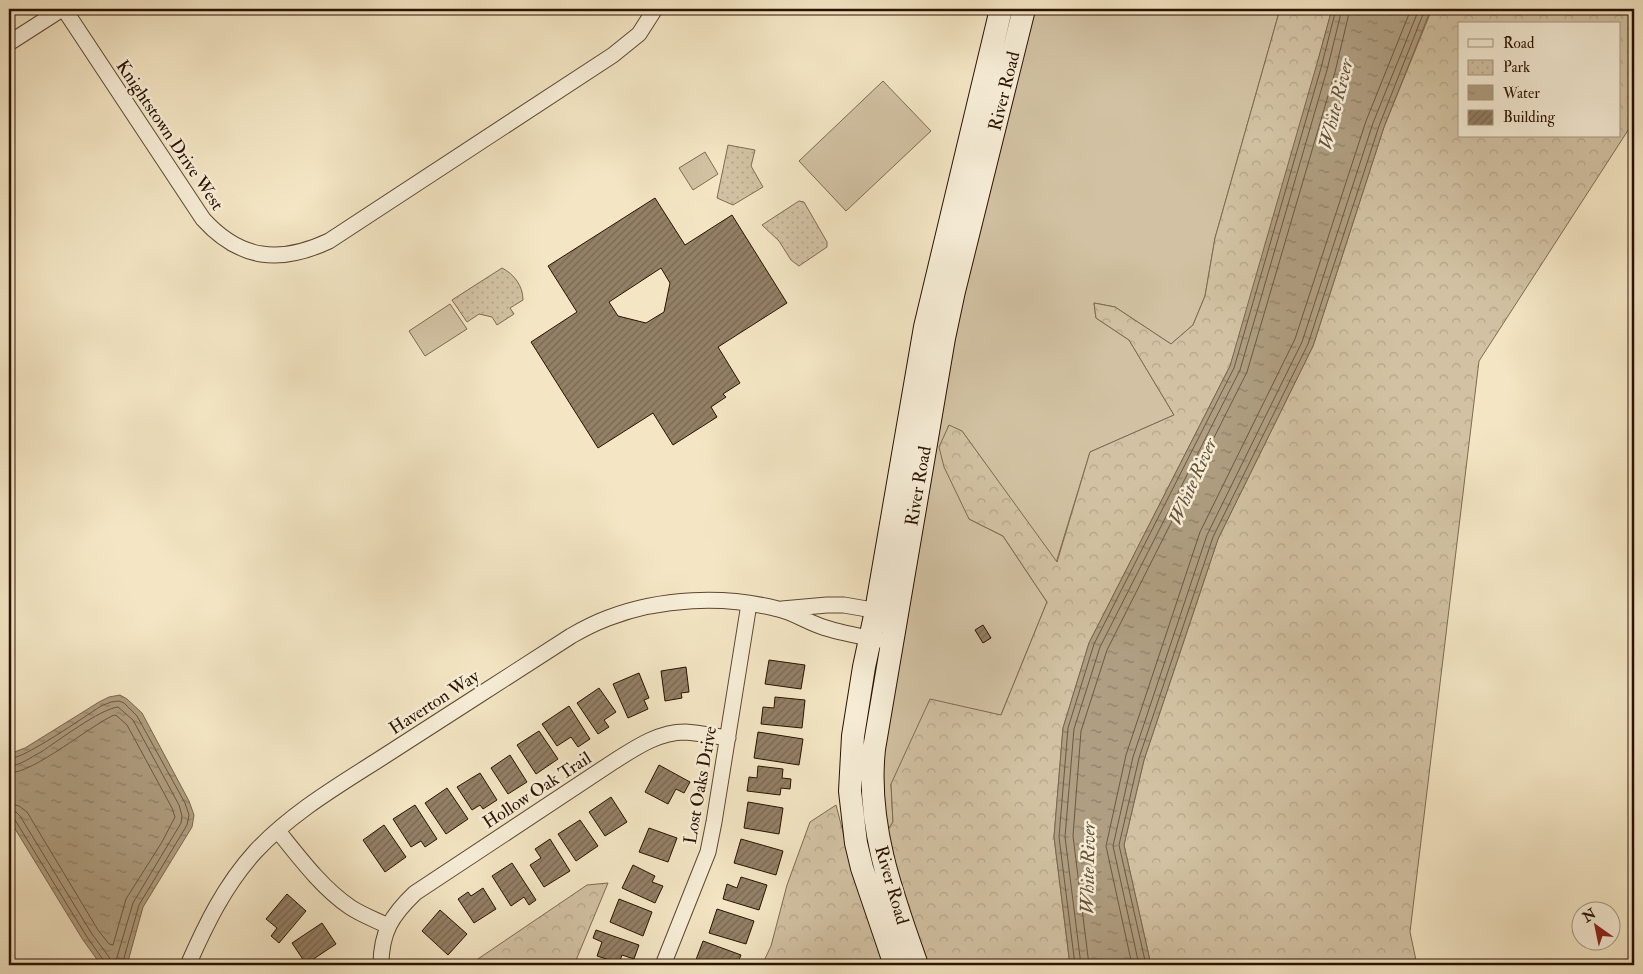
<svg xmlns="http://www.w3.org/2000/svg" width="1643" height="974" font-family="'IM FELL Double Pica',serif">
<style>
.grass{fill:#d2c2a3;stroke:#7e6a52}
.forest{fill:url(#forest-crowns);stroke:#7e6a52;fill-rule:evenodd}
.park{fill:url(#park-dots);stroke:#7e6a52}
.water{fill:url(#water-ripples);stroke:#7a664d}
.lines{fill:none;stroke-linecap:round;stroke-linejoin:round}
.shore{stroke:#6c5840;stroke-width:1}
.building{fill:url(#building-hatch);stroke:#2a1200;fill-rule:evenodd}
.street-casing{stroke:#5c4731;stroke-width:17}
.secondary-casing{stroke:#2a1200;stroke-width:24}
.street{stroke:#f8efd9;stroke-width:15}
.secondary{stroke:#f8efd9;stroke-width:22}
.labels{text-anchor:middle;stroke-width:5;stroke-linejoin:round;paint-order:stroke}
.street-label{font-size:18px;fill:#2a1200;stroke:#f8efd9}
.water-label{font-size:19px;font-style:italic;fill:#66513a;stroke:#f8efd9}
</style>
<defs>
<pattern id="forest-crowns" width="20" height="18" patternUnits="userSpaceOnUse" patternTransform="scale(1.25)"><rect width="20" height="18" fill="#d2c2a3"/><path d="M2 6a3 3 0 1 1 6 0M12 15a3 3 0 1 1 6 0" fill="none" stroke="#b4a68b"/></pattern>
<pattern id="park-dots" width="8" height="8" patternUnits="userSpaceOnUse" patternTransform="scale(1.25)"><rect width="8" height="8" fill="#d2c2a3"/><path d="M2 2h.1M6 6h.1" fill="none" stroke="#b4a68b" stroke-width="1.8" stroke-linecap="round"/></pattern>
<pattern id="water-ripples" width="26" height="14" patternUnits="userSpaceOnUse" patternTransform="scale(1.25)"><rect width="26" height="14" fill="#af9e81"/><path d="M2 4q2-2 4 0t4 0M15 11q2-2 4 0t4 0" fill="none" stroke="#8f7f67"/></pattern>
<pattern id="building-hatch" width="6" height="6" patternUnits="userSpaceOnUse" patternTransform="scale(1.25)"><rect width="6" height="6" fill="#938066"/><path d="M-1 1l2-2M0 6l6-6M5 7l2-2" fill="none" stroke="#786752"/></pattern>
</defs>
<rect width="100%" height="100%" fill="#f4e6c4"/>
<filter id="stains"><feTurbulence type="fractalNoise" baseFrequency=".004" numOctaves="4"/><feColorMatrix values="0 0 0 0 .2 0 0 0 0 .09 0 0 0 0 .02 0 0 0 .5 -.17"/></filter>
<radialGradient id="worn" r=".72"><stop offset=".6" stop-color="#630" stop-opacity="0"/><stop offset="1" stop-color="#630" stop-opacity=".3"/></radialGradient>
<!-- grass -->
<path class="grass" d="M1022,9H1280L1215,238L1205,296L1193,325L1171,344L1115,307L1094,303L1096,318L1129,340L1174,415L1090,452L1056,563L962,431L948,426L969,519L1003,536L1047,602L1001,715L891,784L893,822L879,843L885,679Z
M883,81L931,131L846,211L799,161Z
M705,152L718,174L693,190L679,168Z
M450,304L467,329L425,356L409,331Z"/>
<!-- forest -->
<path class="forest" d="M1280,9H1332L1266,255L1230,366L1089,643L1063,728L1054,837L1070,965H920L879,843L893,822L891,784L930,699L1001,715L1047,602L1003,536L969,519L944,467L939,447L949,425L962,431L1057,562L1090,452L1174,415L1129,340L1096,318L1094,303L1115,307L1171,344L1193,325L1205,296L1215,238Z
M1432,9H1634V121L1479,361L1410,932L1417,965H1151L1124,845L1144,760L1218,539L1313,346L1384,127ZM1459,24H1619V136H1459Z
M836,805L855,878L883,965H762L771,946L787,885L810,822Z
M608,883L574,965H469L587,885Z"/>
<!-- park -->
<path class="park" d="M728,145L755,150L751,166L763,187L733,205L717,198Z
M799,201L804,202L827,242V247L799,266L791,260L779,241L762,225Z
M502,268C514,274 523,286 523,300L510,308L514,314L497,325L492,317L479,314L467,322L452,300Z"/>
<!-- water -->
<path class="water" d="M1332,9H1431L1384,127L1313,346L1218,539L1144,760L1124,845L1151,965H1070L1054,837L1063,728L1089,643L1230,366L1316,67Z
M120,695L127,699L142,713L189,801L194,815L192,827L143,907L127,965H101L83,940L9,819V754L25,748L99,702L109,697Z"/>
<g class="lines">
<!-- shore -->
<path class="shore" d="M9,759C24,759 84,717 101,706L111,702L119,701L124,703L137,716L185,803L189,815L187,825L139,905L122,965
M9,766C20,766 31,757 41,752C58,741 100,709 118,707L133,720L179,805L182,816L181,823L133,903L115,964L116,965
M9,773C34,773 88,727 114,715L117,716L127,725L172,808L175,817L162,842L126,899L113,945L109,944L98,930L27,812L19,806L9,803
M9,811L16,812L20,816L92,934L109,957L112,964L111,965
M9,817L15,820L87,937L104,961L105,965
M1075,965L1059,837L1068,728L1094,644L1234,368L1321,68L1336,9
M1081,965L1065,837L1074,729L1100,647L1240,370L1327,70L1342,9
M1089,965L1073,836L1081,731L1107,650L1247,372L1335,72L1350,9
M1132,965L1106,846L1126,755L1200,532L1295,339L1366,121L1411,9
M1139,965L1113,846L1133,757L1207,535L1302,342L1373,123L1419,9
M1146,965L1119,845L1139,758L1213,537L1308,344L1379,126L1425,9"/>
</g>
<!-- building -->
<path class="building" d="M655,198L685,245L732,215L787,303L718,347L740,383L723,394L726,397L711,407L717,417L673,445L653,413L598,448L531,342L577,312L548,266ZM661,268L670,283L664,312L646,323L618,316L609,302Z
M983,625L991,638L983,643L975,630Z
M769,660L805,665L801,689L765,684Z
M686,667L689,692L681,693L682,698L665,701L661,671Z
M639,673L649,698L644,700L648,709L628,718L613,684Z
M599,688L616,712L604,720L609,727L598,734L577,703Z
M775,697L805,700L802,728L761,724L763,707L774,708Z
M569,706L590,739L578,747L571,737L557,746L542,724Z
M539,731L558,759L536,774L517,745Z
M758,732L803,739L799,765L754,758Z
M510,755L527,782L508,794L491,768Z
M659,765L690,782L684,793L676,789L668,804L645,792Z
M758,766L783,769L782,778L791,779L790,789L781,788L780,795L747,791L749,777L757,778Z
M480,773L497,800L483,809L480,805L472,810L457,787Z
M447,788L468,819L446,834L425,803Z
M611,797L627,822L605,836L589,812Z
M748,802L783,808L779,834L744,828Z
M415,805L437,839L425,847L421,841L411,847L393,819Z
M580,820L598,846L576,861L558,834Z
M384,825L406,857L385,872L363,840Z
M649,828L677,838L668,862L639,852Z
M550,839L570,871L544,887L530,865L541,858L535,849Z
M741,839L783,851L776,875L734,863Z
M512,863L536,900L529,905L524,897L511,906L492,876Z
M633,865L655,876L652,882L663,886L655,903L622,888Z
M741,877L767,885L759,910L723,899L727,884L737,888Z
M483,888L496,909L474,923L458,899L468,892L471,896Z
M287,894L306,911L279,943L271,936L277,928L266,919Z
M619,899L652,912L643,936L610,922Z
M717,909L754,921L746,944L709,933Z
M440,910L467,934L448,955L422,931Z
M322,923L336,944L306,964L292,943Z
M596,930L639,945L634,959L622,955L619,963L597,956L602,942L593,938Z
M703,941L741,955L737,965H694Z
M412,964L449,965H412Z"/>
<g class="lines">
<defs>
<path id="street" d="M64,9L203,219C240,260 280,264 329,241L613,55L639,34L655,9
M9,43L62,9
M782,609L827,605H844L884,612
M278,831C299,857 322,888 350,907C362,915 376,920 388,926
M188,965C206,924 225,885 255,852C292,812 341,784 386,755C448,715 509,676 571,636C583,629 595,623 608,618C660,598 724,595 778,609C792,612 806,621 820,626C839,633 860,636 879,640
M381,965C381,932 392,915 415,893L613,762C635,748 658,732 685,732C699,733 714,736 728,738
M663,965L708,852L714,822L749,604"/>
<path id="secondary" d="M895,965L862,868L856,843L850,791L853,736L864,667L876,611L925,327L1001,9
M917,965C892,895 866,825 874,749L944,338L954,291L1024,9"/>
</defs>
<!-- street casing -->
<use href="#street" class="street-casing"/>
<!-- secondary casing -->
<use href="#secondary" class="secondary-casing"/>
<!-- street -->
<use href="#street" class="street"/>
<!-- secondary -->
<use href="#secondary" class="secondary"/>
</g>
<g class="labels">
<!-- street labels -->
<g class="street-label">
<text transform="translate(1004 91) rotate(-76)" y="6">River Road</text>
<text transform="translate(170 135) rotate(56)" y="6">Knightstown Drive West</text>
<text transform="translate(918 486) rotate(-80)" y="6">River Road</text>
<text transform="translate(434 702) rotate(-33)" y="6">Haverton Way</text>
<text transform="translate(700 785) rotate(-80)" y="6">Lost Oaks Drive</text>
<text transform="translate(537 790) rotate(-33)" y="6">Hollow Oak Trail</text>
<text transform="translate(892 885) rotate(74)" y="6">River Road</text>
</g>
<!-- water labels -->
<g class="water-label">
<text transform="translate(1335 104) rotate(-76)" y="7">White River</text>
<text transform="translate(1192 481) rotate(-66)" y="7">White River</text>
<text transform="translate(1087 868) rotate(-89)" y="7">White River</text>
</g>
</g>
<!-- margin -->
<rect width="1643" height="974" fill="none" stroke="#f4e6c4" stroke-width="30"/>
<rect x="10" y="10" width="1623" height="954" fill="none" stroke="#2a1200" stroke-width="2.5"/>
<rect x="15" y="15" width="1613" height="944" fill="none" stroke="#2a1200"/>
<!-- legend -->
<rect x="1458" y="22" width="162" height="115" fill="#f8efd9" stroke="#a69782"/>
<rect x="1468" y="39" width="25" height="8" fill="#f8efd9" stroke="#a69782"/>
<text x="1503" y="48" font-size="15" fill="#2a1200">Road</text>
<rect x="1468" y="60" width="25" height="15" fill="url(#park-dots)" stroke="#a69782"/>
<text x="1503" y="72" font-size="15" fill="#2a1200">Park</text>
<rect x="1468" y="85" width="25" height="15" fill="url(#water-ripples)" stroke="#a69782"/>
<text x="1503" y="98" font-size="15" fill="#2a1200">Water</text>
<rect x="1468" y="110" width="25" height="15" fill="url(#building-hatch)" stroke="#a69782"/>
<text x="1503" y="122" font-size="15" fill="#2a1200">Building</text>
<!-- north arrow -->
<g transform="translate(1596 926) rotate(327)"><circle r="24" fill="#f8efd9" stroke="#a69782"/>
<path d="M0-4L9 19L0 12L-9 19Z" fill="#8f2418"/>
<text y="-8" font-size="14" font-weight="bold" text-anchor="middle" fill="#2a1200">N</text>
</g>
<rect width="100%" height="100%" filter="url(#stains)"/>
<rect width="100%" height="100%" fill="url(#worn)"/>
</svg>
